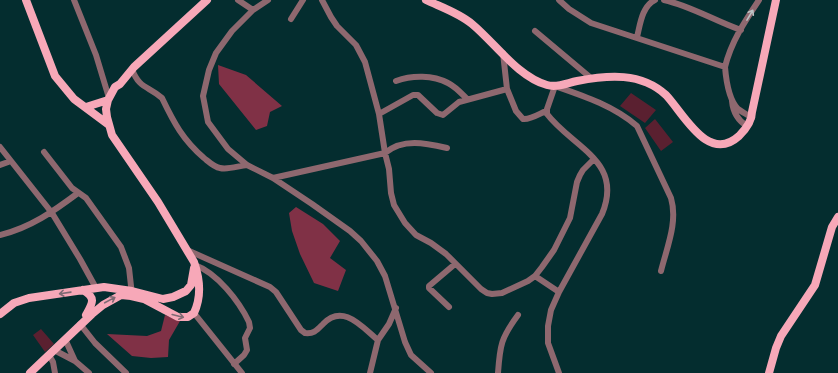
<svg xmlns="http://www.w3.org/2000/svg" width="838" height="373" font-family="'Alegreya Sans',sans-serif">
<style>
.green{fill:#5a2030}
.forest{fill:#803146}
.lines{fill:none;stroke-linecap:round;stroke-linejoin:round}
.minor{stroke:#8e686f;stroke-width:6}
.major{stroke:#f7a8b8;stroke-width:8}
.oneway{stroke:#bbc3c5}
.oneway2{stroke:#7e6a74}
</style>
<rect width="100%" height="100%" fill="#042d2f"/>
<!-- green -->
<path class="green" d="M631,93L656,110L645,123L620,106Z
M655,119L673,142L661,151L645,128Z
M41,329L54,344L45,352L33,335Z"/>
<!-- forest -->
<path class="forest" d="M218,65L246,75L282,106L270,112L267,126L256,130L219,84Z
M296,207L323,224L340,241L330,258L346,270L338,291L314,283L300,254L292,231L289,213Z
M165,315L180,321L169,340L168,357L151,358L132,356L107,334L147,336L161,331Z"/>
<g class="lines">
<!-- minor -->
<path class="minor" d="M74,0L96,55L109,98
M238,0L253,10
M268,0L253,10L232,31L216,53L209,70L203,96L208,122L228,149L247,165L273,178L312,204L350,231L361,241L377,261L385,276L405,342L411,355L431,373
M322,0L331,17L337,26L356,45L365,62L379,114
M559,0L569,9L591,23L725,67C726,79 729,100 738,109C742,112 748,115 752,118
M664,0C691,6 715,21 741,30
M291,19L303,0
M535,31L591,78
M637,37C640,25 642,6 655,0
M725,67C731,42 745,21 759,0
M132,69C139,89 149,86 162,98C174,123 183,140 204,158C209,162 214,167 220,168C228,170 238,166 247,165
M396,81C412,75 433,75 448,83C456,87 462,94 467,99
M507,89L516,111L523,119C530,120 539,114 546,111
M732,101C733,112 737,120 747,126
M0,147L52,213L80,259L96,288
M447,148C425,143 403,138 385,153L389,169L391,193L394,205L405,223L416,235L431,243L446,254L481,289L487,293L492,294L502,293L528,281L535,276L542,267L554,250L570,218L577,182L580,175L583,170L594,159
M44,152L72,188L86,198L121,247L129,268L132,295
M0,165L11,161
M273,178L385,153L379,114L413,95H418L437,113L443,115L459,102L507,89L503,53
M0,235C30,228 54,211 78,193
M187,250L270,287L276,292L301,330L305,333C314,334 317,330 323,324C343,303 362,327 378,340
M195,265C217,273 239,301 249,322L250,328L245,338L247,350L244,355L234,364
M535,276L559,292
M449,307L429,288V286L455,264
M194,313L242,373
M80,324L95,343L126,373
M65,339L75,361
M54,350L75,361L89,373
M49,355L53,362L55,373
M370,373L378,340L389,324L396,308
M498,373C500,345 501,338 518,315
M559,373L548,343V326L551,310L559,292L602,214C624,161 573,148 547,114V109L555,86C584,96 614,106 637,126L671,198C678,222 667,247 661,271"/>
<!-- major -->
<path class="major" d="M26,0L55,76L74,99L109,125
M426,0C441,7 459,13 472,24C495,43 518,77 547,85C557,88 567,83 577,81C608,75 641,72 666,95C684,114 708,164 739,136C745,130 752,121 752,112L776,0
M86,107L108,100
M83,290C97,298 92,304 86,315
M0,314L14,303L29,298L104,287L132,291L163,299L173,297L186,291L191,285L194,268
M30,373L92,314L103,305L121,295L131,296L144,299L178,317H188L194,313C202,296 200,279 194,262L158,202L112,135L107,117L106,109L108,100L115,87L120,84L134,67L207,0
M769,373L776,348L781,336L815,285L832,227L838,217"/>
</g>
<!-- one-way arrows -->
<defs><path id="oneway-shaft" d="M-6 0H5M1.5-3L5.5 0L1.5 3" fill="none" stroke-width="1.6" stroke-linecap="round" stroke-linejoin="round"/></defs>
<use class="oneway" href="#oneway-shaft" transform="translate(750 15) rotate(-59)"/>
<g class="oneway2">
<use href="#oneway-shaft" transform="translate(65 293) rotate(172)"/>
<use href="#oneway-shaft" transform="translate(110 300) rotate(-28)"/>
<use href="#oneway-shaft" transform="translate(178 316) rotate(14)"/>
</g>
</svg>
